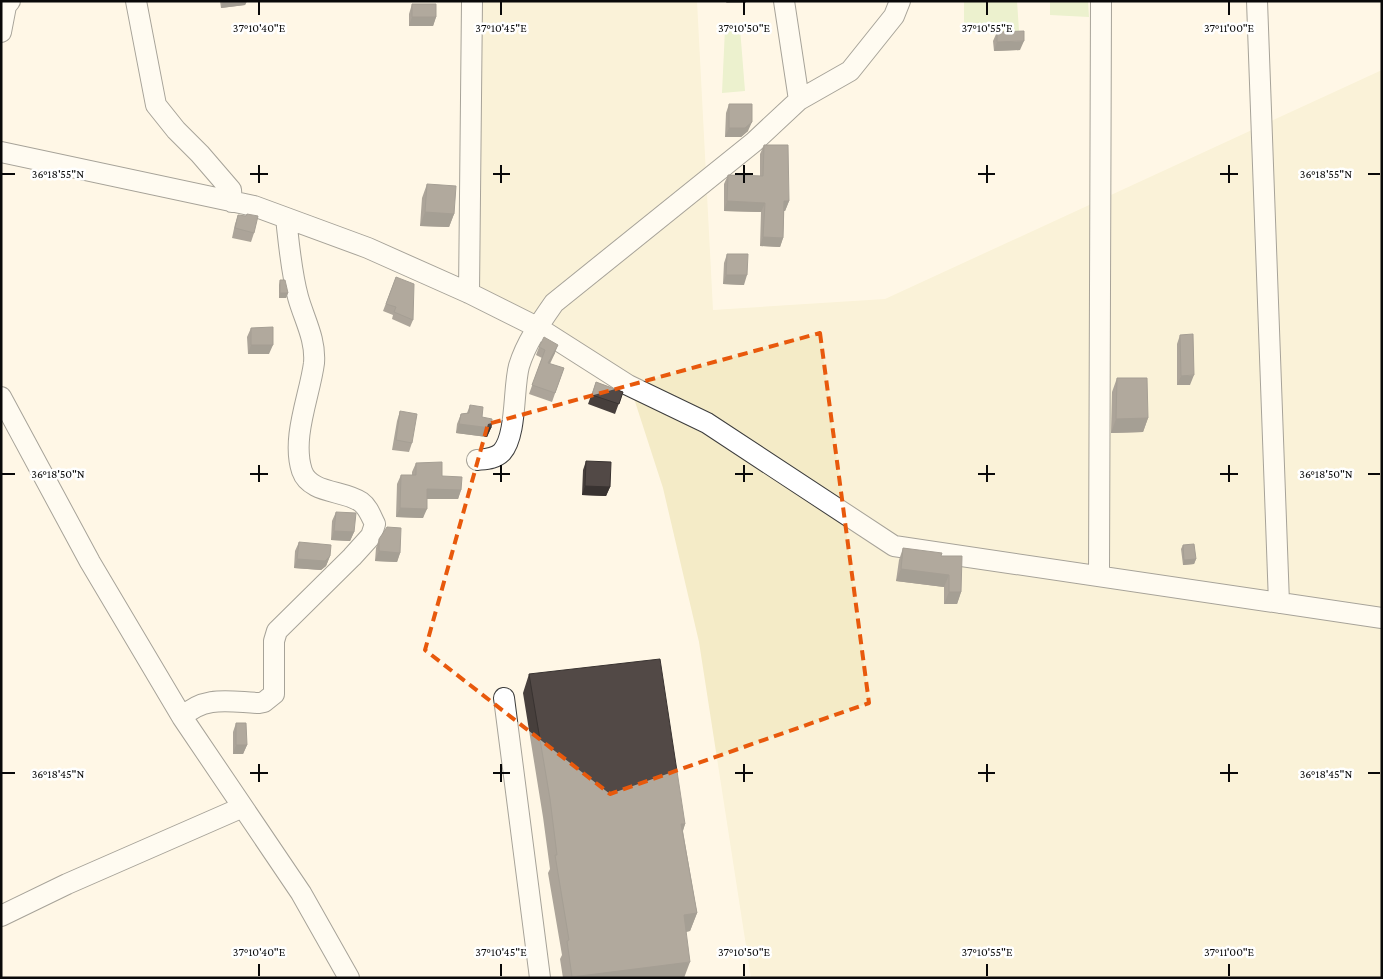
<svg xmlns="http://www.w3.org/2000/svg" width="1383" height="979" font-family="'Crimson Pro',serif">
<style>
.farmland{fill:#f4ebc7}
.green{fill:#d4e8b1}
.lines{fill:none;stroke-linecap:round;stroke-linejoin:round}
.minor-casing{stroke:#3c3c3c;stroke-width:22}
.minor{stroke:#fff;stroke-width:20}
.wall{fill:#473f3c}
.shaded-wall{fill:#393331}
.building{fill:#524946;stroke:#393331}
.marked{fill:none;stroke:#e8590c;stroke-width:4;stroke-dasharray:10 6;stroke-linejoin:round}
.ticks{fill:none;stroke:#090909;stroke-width:2}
.ticks-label{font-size:12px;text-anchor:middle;fill:#090909;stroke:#fff;stroke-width:5;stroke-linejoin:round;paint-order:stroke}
</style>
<rect width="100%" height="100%" fill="#fff7e6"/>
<!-- farmland -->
<path class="farmland" d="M472,1H697L713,310L885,299L1382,70V978H751L699,642L663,488L629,383L476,299Z"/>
<!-- green -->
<path class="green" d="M964,1H1017L1019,31L964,32Z
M1050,1H1088L1089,17L1050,15Z
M740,28L745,91L722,93L725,29Z"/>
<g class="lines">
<defs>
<path id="minor" d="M136,1L156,105L176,130L200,154L231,190L232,202
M784,1L799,100
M1257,1L1279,603
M1,32L6,6L10,1
M1,152L254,206L368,248L469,293L537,327L628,385L707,423L894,546L1382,618
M469,293L472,1
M1,397L90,562L182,717L301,893L349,978
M477,460C486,459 495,459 502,452C517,435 513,388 519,366C526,343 540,323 554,303L754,142L799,100L850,71L894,16L900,1
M1099,576L1101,1
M504,698L540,978
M182,717C205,695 230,702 259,703L264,702L274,694V641L277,631L352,557L371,536L375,524C371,516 368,507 361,502C344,490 310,494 302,471C291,438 310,395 314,363C316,339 304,319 298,297C291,271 289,244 286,218
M1,916L67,884L243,807"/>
</defs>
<!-- minor casing -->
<use href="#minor" class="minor-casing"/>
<!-- minor -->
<use href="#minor" class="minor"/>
</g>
<!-- wall -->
<path class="wall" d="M220,1H247L245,5L221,8Z
M412,4L436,17L433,26H409V14Z
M997,32L1020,50L994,51L993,41Z
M729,104L748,131L741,137H725L726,113Z
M764,145L789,201L785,211H784L783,238L780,247L760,246L761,212L724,211V184L728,175L760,176V154Z
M427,184L454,214L449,227L420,226L422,198Z
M238,215L254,233L251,242L232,238L235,224Z
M727,254L744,285L723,284L724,263Z
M396,277L413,320L410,327L392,319L393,315L383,311Z
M280,280L288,293L286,298H279V285Z
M251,328L269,354H248L247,337Z
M1180,335L1190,385H1177V344Z
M539,347L555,353L550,364L564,368L552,402L529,394L542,358L536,355Z
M1117,378L1148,418L1143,432L1111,433L1112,392Z
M596,382L623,392L615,414L588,404Z
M470,405L482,417L491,428L487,437L456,433L457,424L461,414L467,413Z
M400,411L412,443L409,452L392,450L397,421Z
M586,461L610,487L606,496L582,495L583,470Z
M416,463L442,476L461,490L458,499H427L423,518L396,517L397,484L401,475H412V472Z
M336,512L354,532L350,541L331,540L332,521Z
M379,539L400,553L397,562L375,561L376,548Z
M299,542L330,556L326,566L321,570L294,568L295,551Z
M1183,545L1196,559L1194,564L1183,565L1181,549Z
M903,548L941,556L961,592L957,604H944V587L896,581L899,560Z
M529,674L685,824L683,831L697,913L690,931L686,932L684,978H563L560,959L562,955L548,873L550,869L543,817L523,693Z
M236,723L247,745L243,754H233V732Z"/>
<!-- shaded-wall -->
<path class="shaded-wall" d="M223,1H247L245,5L221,8Z
M727,1H746V3H726Z
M412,17H436L433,26H409Z
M1024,41L1020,50L994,51L997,42Z
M752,122L748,131L741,137H725L729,128Z
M727,201L765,203L761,212L724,211Z
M784,201H789L785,211H781Z
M425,212L454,214L449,227L420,226Z
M763,237L783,238L780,247L760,246Z
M726,275H747L744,285L723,284Z
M280,293H288L286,298H279Z
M251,345H273L269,354H248Z
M558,345L555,353L545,371L548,363Z
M1194,375L1190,385H1177L1181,376Z
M1148,418L1143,432L1111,433L1116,419Z
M459,424L491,428L487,437L456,433Z
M585,486L610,487L606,496L582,495Z
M427,489L461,490L458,499H424Z
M400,508L427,509L423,518L396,517Z
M334,531L354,532L350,541L331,540Z
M379,551L400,553L397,562L375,561Z
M330,556L326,566L321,570L294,568L297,559Z
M1196,559L1194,564L1183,565L1184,560Z
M901,569L949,575L944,587L896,581Z
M949,592H961L957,604H944Z
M236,745H247L243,754H233Z
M681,824H685L679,842Z
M697,913L690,931L677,933L684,915Z
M690,962L684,978H571L572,977Z"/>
<!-- building -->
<path class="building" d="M412,4H436V17H412Z
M1024,31V41L997,42V32Z
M729,104H752V122L745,128H729Z
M764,145H788L789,201H784L783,238L763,237L765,203L727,201L728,175L763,176Z
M427,184L456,186L454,214L425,212Z
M247,214L258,216L254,233L235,228L238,215L246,216Z
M727,254H748L747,275H726Z
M396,277L414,284L413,320L394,312L396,307L386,304Z
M280,280H285L288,293H280Z
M273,327V345H251V328Z
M1193,334L1194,375L1181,376L1180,335Z
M544,337L558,345L548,363L564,368L555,393L532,385L545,350L539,347Z
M1117,378H1147L1148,418L1116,419Z
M596,382L623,392L619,404L592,395Z
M470,405L483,407L482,417L492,419L491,428L459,424L461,414L469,413Z
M400,411L417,414L412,443L396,440Z
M586,461L611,462L610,487L585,486Z
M442,462V476L462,477L461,490L427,489V509L400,508L401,475H416V463Z
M336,512L356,513L354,532L334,531Z
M387,527L401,528L400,553L379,551V539Z
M299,542L331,545L330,556L325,561L297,559Z
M1194,544L1196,559L1184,560L1183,545Z
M903,548L942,553L941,556H962L961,592H949V575L901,569Z
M660,659L685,824H681L697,913L684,915L690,962L572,977L567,941L569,940L555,855H557L550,799L529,674Z
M236,723H246L247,745H236Z"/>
<!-- marked area -->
<path d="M0 0H1383V979H0ZM820,333L869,703L610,794L425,650L488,424Z" fill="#fff7e6" fill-opacity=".55" fill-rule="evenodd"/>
<path class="marked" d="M820,333L869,703L610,794L425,650L488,424Z"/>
<!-- ticks -->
<path class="ticks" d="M259,2V15M501,2V15M744,2V15M987,2V15M1229,2V15M259,165V183M501,165V183M744,165V183M987,165V183M1229,165V183M2,174H15M250,174H268M493,174H510M735,174H753M978,174H995M1220,174H1238M1368,174H1380M259,465V482M501,465V482M744,465V482M987,465V482M1229,465V482M2,474H15M250,474H268M493,474H510M735,474H753M978,474H995M1220,474H1238M1368,474H1380M259,764V782M501,764V782M744,764V782M987,764V782M1229,764V782M2,773H15M250,773H268M493,773H510M735,773H753M978,773H995M1220,773H1238M1368,773H1380M259,964V976M501,964V976M744,964V976M987,964V976M1229,964V976"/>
<g class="ticks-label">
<text x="259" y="32">37°10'40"E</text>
<text x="501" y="32">37°10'45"E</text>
<text x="744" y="32">37°10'50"E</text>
<text x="987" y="32">37°10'55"E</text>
<text x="1229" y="32">37°11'00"E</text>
<text x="58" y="178">36°18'55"N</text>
<text x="1326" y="178">36°18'55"N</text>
<text x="58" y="478">36°18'50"N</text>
<text x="1326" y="478">36°18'50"N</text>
<text x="58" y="778">36°18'45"N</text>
<text x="1326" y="778">36°18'45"N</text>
<text x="259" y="956">37°10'40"E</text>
<text x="501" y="956">37°10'45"E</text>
<text x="744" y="956">37°10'50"E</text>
<text x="987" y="956">37°10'55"E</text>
<text x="1229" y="956">37°11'00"E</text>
</g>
<!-- border -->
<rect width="1383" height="979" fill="none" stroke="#090909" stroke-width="5"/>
</svg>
